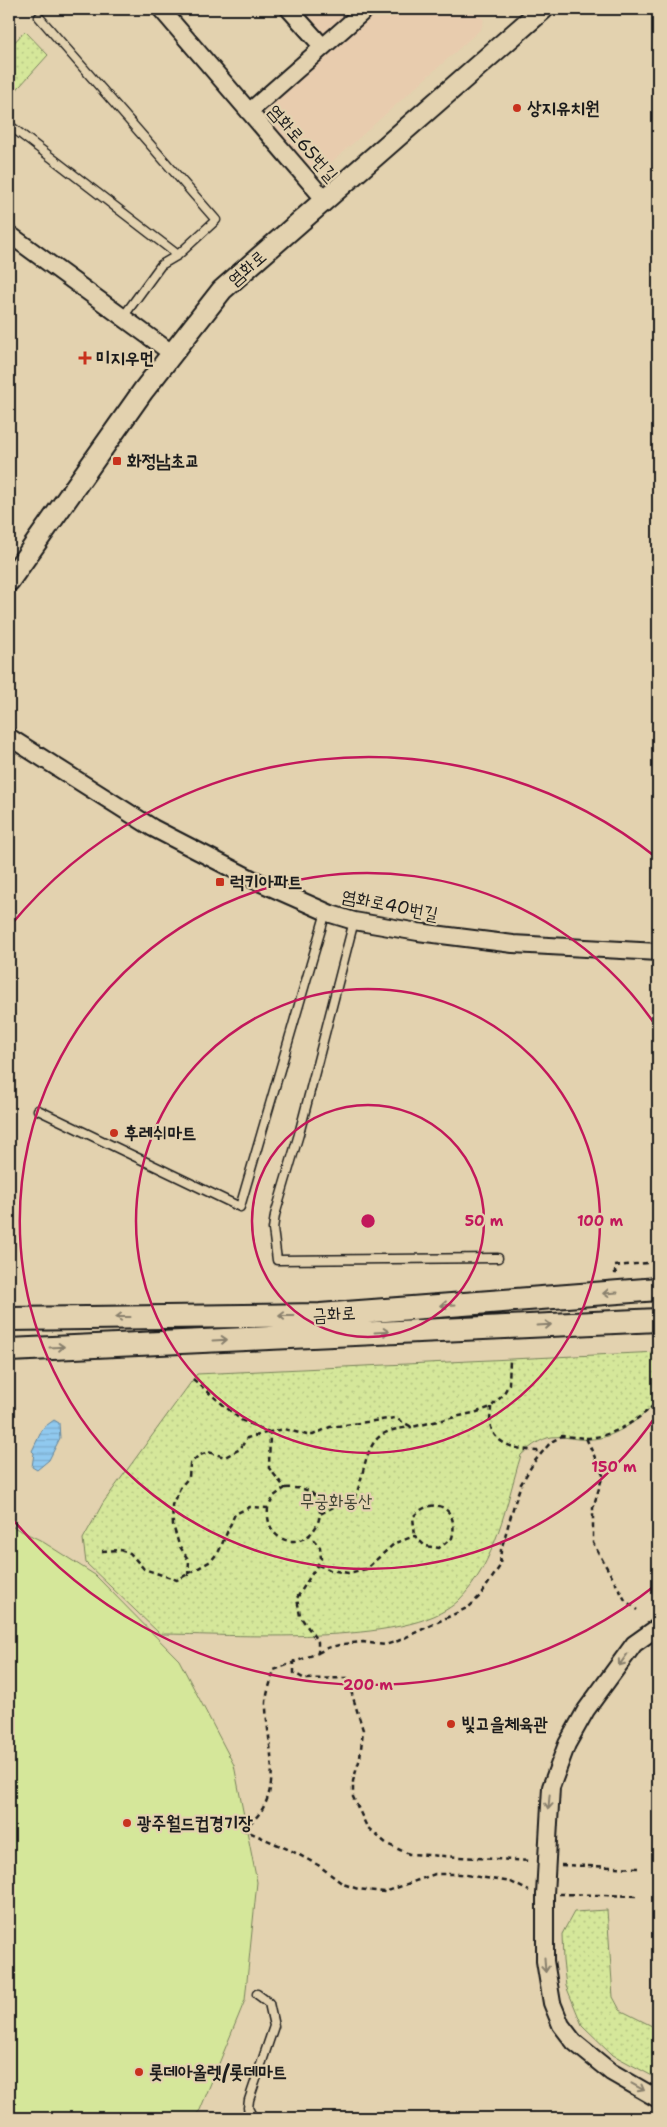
<svg xmlns="http://www.w3.org/2000/svg" width="667" height="2127" font-family="'Shantell Sans','Poor Story',sans-serif">
<style>
.built{fill:#e8ccae}
.grass{fill:#d5e79a;stroke:#78825b}
.park{fill:url(#park-dots);stroke:#78825b}
.water{fill:url(#water-rules);stroke:#62849b}
.lines{fill:none;stroke-linecap:round;stroke-linejoin:round}
.service-casing{stroke:#1c1c1c;stroke-width:11}
.minor-casing{stroke:#1c1c1c;stroke-width:20}
.tertiary-casing{stroke:#1c1c1c;stroke-width:24}
.secondary-casing{stroke:#1c1c1c;stroke-width:26}
.path{stroke:#1c1c1c;stroke-width:2.5;stroke-dasharray:5 4;stroke-linecap:butt}
.service{stroke:#e3d2af;stroke-width:8}
.minor{stroke:#e3d2af;stroke-width:16}
.tertiary{stroke:#e3d2af;stroke-width:20}
.secondary{stroke:#e3d2af;stroke-width:22}
.oneway{stroke:#89806d}
.ring{fill:none;stroke:#c2185b;stroke-width:2.5}
.poi-dot{fill:#c8321e;stroke:#e3d2af;stroke-width:2}
.labels{text-anchor:middle;stroke-width:4.5;stroke-linejoin:round;paint-order:stroke}
.poi-label{font-size:18px;font-weight:bold;fill:#1c1c1c;stroke:#e3d2af;text-anchor:start}
.street-label{font-size:18px;fill:#1c1c1c;stroke:#e3d2af}
.park-label{font-size:18px;fill:#414535;stroke:#e3d2af}
.centre{fill:#c2185b;stroke:#e3d2af;stroke-width:2.5}
.ring-label{font-size:15px;text-anchor:middle;font-weight:bold;fill:#c2185b;stroke:#e3d2af;stroke-width:4.5;stroke-linejoin:round;paint-order:stroke}
</style>
<defs>
<pattern id="park-dots" width="8" height="8" patternUnits="userSpaceOnUse" patternTransform="scale(1.25)"><rect width="8" height="8" fill="#d5e79a"/><path d="M2 2h.1M6 6h.1" fill="none" stroke="#b6c684" stroke-width="1.8" stroke-linecap="round"/></pattern>
<pattern id="water-rules" width="6" height="5" patternUnits="userSpaceOnUse" patternTransform="scale(1.25)"><rect width="6" height="5" fill="#90c9ef"/><path d="M0 2.5h6" fill="none" stroke="#7caccc"/></pattern>
</defs>
<rect width="100%" height="100%" fill="#e3d2af"/>
<filter id="ink" filterUnits="userSpaceOnUse"><feTurbulence type="fractalNoise" baseFrequency=".02" numOctaves="2"/><feDisplacementMap in="SourceGraphic" scale="10" xChannelSelector="R" yChannelSelector="G"/><feConvolveMatrix kernelMatrix="1 2 1 2 8 2 1 2 1" color-interpolation-filters="sRGB"/></filter>
<g filter="url(#ink)">
<!-- built -->
<path class="built" d="M301,9H357L328,33L317,31L301,12Z
M377,9H474L484,20L481,29L324,169H312L265,115L268,105Z"/>
<!-- grass -->
<path class="grass" d="M9,1525L40,1540L95,1575L179,1660L234,1765L257,1882L245,2000L200,2110L193,2118H9Z"/>
<!-- park -->
<path class="park" d="M25,31L48,55L11,96L9,95V48Z
M658,1352V1401C644,1416 620,1434 600,1438C563,1445 557,1422 521,1455C506,1504 496,1564 458,1601C409,1648 229,1634 160,1634L86,1563L83,1539L103,1503L197,1374Z
M607,1910L613,1997L620,2010L658,2029V2079L613,2055L582,2025L566,1986L563,1961L562,1934L574,1912Z"/>
<!-- water -->
<path class="water" d="M54,1420L59,1423L60,1438L49,1460L37,1470L32,1467L34,1453L32,1451L43,1428Z"/>
<g class="lines">
<defs>
<path id="service" d="M39,17L216,220L178,255L161,265L123,317
M9,125L178,255
M354,921L299,1134L275,1215L273,1229L277,1260L498,1258
M38,1110L240,1207L326,912
M253,2118L248,2108L249,2100L274,2026L269,2003L257,1994"/>
<path id="minor" d="M161,9L325,200
M289,9L322,46
M249,112L366,9
M9,234L173,354
M9,737L153,828L252,879L331,914L354,921L418,932L513,944L658,952
M658,1627L634,1644L586,1710L567,1744L551,1787L545,1894V1961L552,2003L561,2025L574,2042L611,2072L658,2099"/>
<path id="tertiary" d="M9,581L143,391L222,290L543,9"/>
<path id="secondary" d="M9,1319L320,1315L658,1289
M9,1350L658,1320"/>
</defs>
<!-- service casing -->
<use href="#service" class="service-casing"/>
<!-- minor casing -->
<use href="#minor" class="minor-casing"/>
<!-- tertiary casing -->
<use href="#tertiary" class="tertiary-casing"/>
<!-- secondary casing -->
<use href="#secondary" class="secondary-casing"/>
<!-- path -->
<path class="path" d="M617,1273H615V1266L658,1262
M193,1379L241,1420L269,1432
M491,1407C491,1413 489,1422 491,1427C495,1447 526,1451 542,1451
M586,1438C613,1437 639,1420 658,1401
M285,1488C306,1487 320,1491 320,1514
M268,1508C264,1550 315,1552 320,1514L355,1496C365,1477 363,1444 385,1433C393,1429 404,1428 412,1427
M102,1551L120,1550L130,1553L144,1569L177,1580L211,1561L219,1551L235,1514L250,1507L268,1508L274,1496L285,1488L269,1468L270,1432L284,1429L307,1435H313L330,1427L395,1418L412,1427L477,1412L491,1407L503,1395L509,1384L510,1359
M318,1565L330,1570L348,1573L366,1569L395,1543L415,1536L425,1546L439,1548L452,1538C460,1508 433,1494 413,1517L415,1536
M188,1576L189,1561L179,1545L173,1525L172,1505L180,1488L189,1477L190,1464L198,1456L208,1452L225,1457L240,1449L247,1438L270,1432
M318,1653L327,1648L343,1644L363,1642L385,1645L398,1641L469,1607L480,1596L500,1566L501,1550L514,1505L521,1484L534,1462L551,1442L562,1436L586,1438L603,1475L593,1508V1543L625,1600L637,1610
M294,1660V1673L305,1679L347,1678L363,1730L360,1758L353,1781V1797L367,1827L387,1844L409,1854L530,1861
M242,1829L292,1851L318,1865L343,1884L358,1889L385,1892L435,1874H460L511,1882L529,1891
M242,1829C287,1801 268,1750 266,1708C265,1696 271,1682 274,1670L318,1653V1642L300,1616L297,1598L321,1559L320,1547L310,1536
M561,1865L640,1868
M559,1894L640,1896"/>
<!-- service -->
<use href="#service" class="service"/>
<!-- minor -->
<use href="#minor" class="minor"/>
<!-- tertiary -->
<use href="#tertiary" class="tertiary"/>
<!-- secondary -->
<use href="#secondary" class="secondary"/>
</g>
<!-- one-way arrows -->
<defs><path id="oneway-shaft" d="M-6 0H5M1.5-3L5.5 0L1.5 3" fill="none" stroke-width="1.6" stroke-linecap="round" stroke-linejoin="round" transform="scale(1.25)"/></defs>
<g class="oneway">
<use href="#oneway-shaft" transform="translate(610 1293) rotate(176)"/>
<use href="#oneway-shaft" transform="translate(448 1305) rotate(176)"/>
<use href="#oneway-shaft" transform="translate(286 1316) rotate(180)"/>
<use href="#oneway-shaft" transform="translate(123 1317) rotate(180)"/>
<use href="#oneway-shaft" transform="translate(544 1325) rotate(-3)"/>
<use href="#oneway-shaft" transform="translate(382 1332) rotate(-3)"/>
<use href="#oneway-shaft" transform="translate(220 1340) rotate(-3)"/>
<use href="#oneway-shaft" transform="translate(57 1347) rotate(-3)"/>
<use href="#oneway-shaft" transform="translate(623 1660) rotate(126)"/>
<use href="#oneway-shaft" transform="translate(549 1802) rotate(95)"/>
<use href="#oneway-shaft" transform="translate(545 1965) rotate(86)"/>
<use href="#oneway-shaft" transform="translate(638 2087) rotate(29)"/>
</g>
</g>
<!-- distance rings -->
<g class="ring">
<circle cx="368" cy="1221" r="116"/>
<circle cx="368" cy="1221" r="232"/>
<path d="M658 1413A348 348 0 1 1 658 1029"/>
<path d="M657 1584A464 464 0 0 1 10 1516M10 926A464 464 0 0 1 657 858"/>
</g>
<!-- markers -->
<g class="poi-dot">
<circle cx="517" cy="108" r="5"/>
<path d="M82.5 350.5h5v5h5v5h-5v5h-5v-5h-5v-5h5z"/>
<rect x="112" y="456" width="10" height="10" rx="2.5"/>
<rect x="215" y="877" width="10" height="10" rx="2.5"/>
<circle cx="114" cy="1133" r="5"/>
<circle cx="451" cy="1724" r="5"/>
<circle cx="127" cy="1823" r="5"/>
<circle cx="139" cy="2072" r="5"/>
</g>
<g class="labels">
<!-- poi labels -->
<g class="poi-label">
<text x="527" y="114">상지유치원</text>
<text x="96" y="364">미지우먼</text>
<text x="127" y="467">화정남초교</text>
<text x="230" y="888">럭키아파트</text>
<text x="124" y="1139">후레쉬마트</text>
<text x="461" y="1730">빛고을체육관</text>
<text x="137" y="1829">광주월드컵경기장</text>
<text x="149" y="2078">롯데아올렛/롯데마트</text>
</g>
<!-- street labels -->
<g class="street-label">
<text transform="translate(303 143) rotate(49)" y="6">염화로65번길</text>
<text transform="translate(247 268) rotate(-41)" y="6">염화로</text>
<text transform="translate(390 905) rotate(11)" y="6">염화로40번길</text>
<text transform="translate(334 1314) rotate(-3)" y="6">금화로</text>
</g>
<!-- park labels -->
<g class="park-label">
<text x="336" y="1507">무궁화동산</text>
</g>
</g>
<circle cx="368" cy="1221" r="8" class="centre"/>
<g class="ring-label">
<text x="484" y="1226">50 m</text>
<text x="600" y="1226">100 m</text>
<text x="614" y="1472">150 m</text>
<text x="368" y="1690">200 m</text>
</g>
<!-- margin -->
<rect width="667" height="2127" fill="none" stroke="#e3d2af" stroke-width="30"/>
<rect x="15" y="15" width="637" height="2097" fill="none" stroke="#1c1c1c" stroke-width="2" filter="url(#ink)"/>
</svg>
